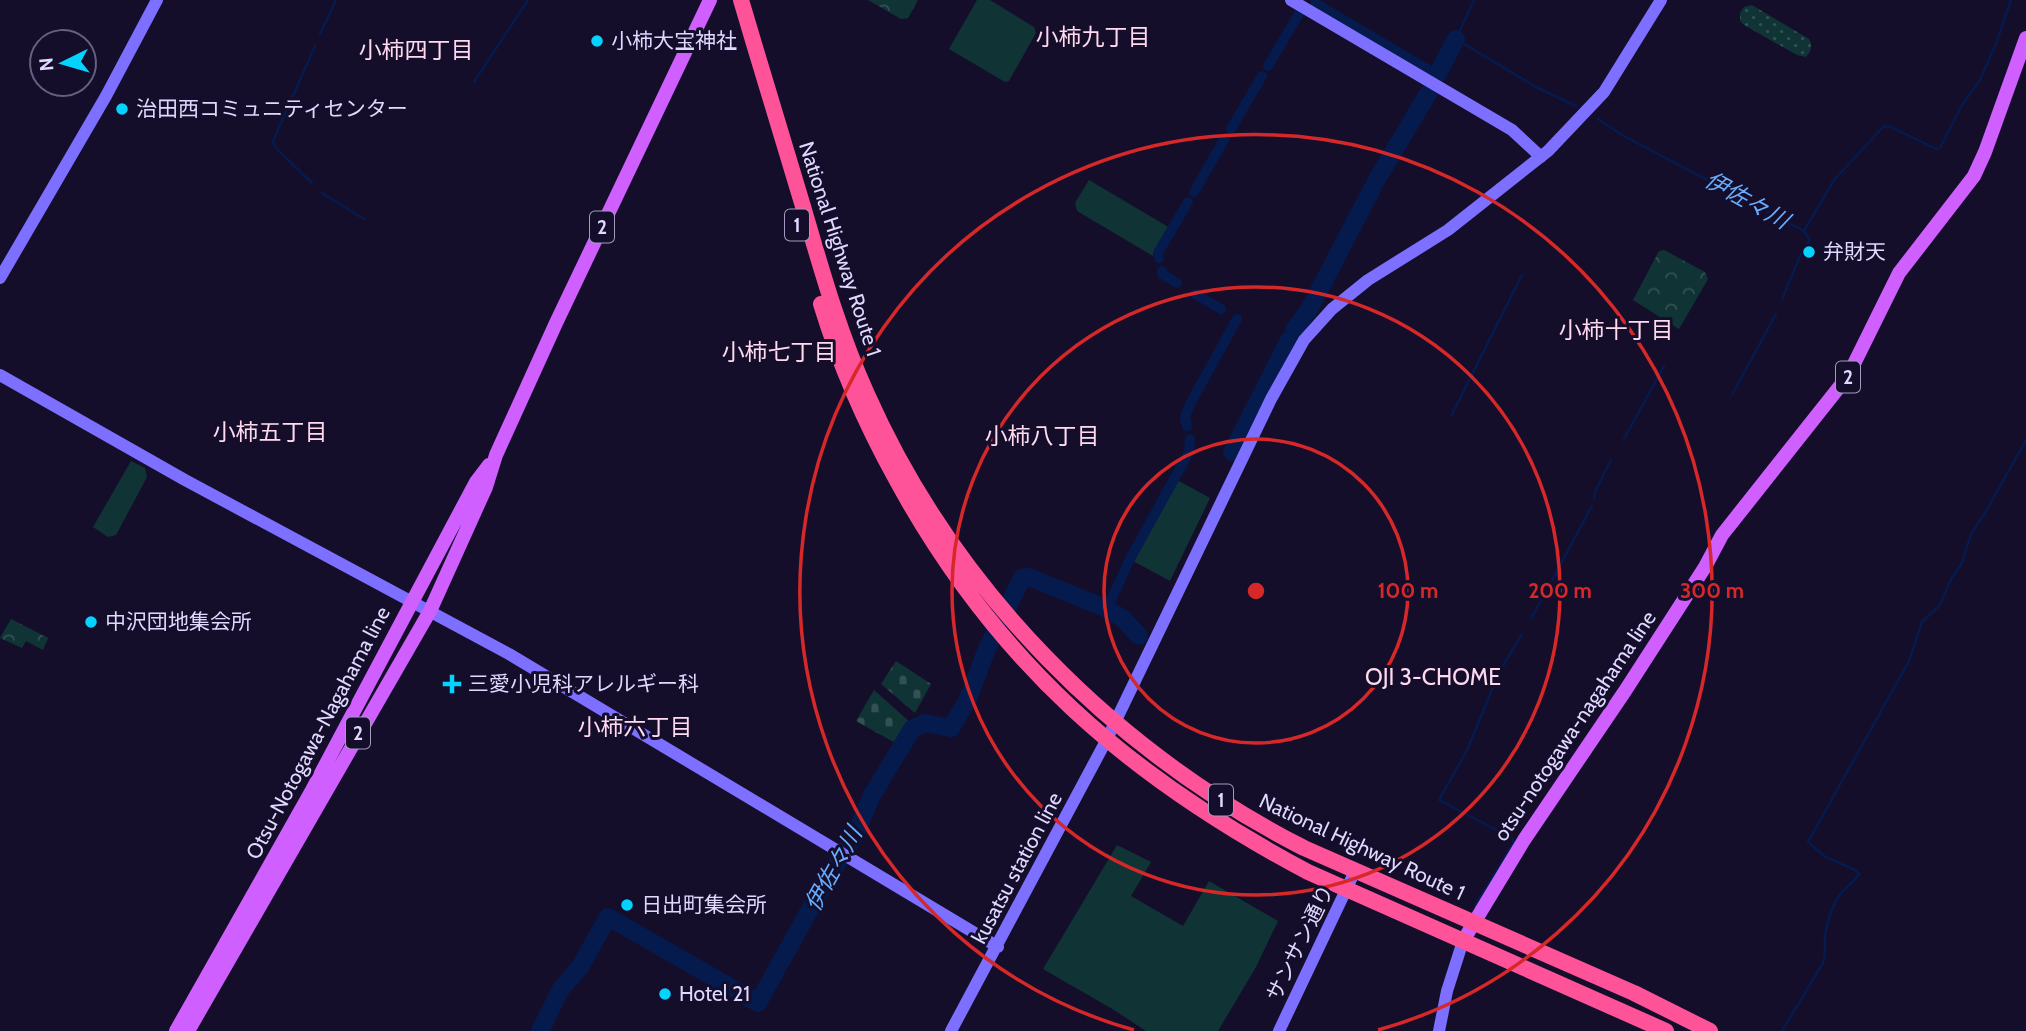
<svg xmlns="http://www.w3.org/2000/svg" width="2026" height="1031" font-family="Cabin,'Noto Sans JP',sans-serif">
<style>
.grass{fill:#103436}
.cemetery{fill:url(#cemetery-stones)}
.park{fill:url(#park-crowns)}
.garden{fill:url(#garden-dots)}
.lines{fill:none;stroke-linecap:round;stroke-linejoin:round}
.stream{stroke:#051a4d;stroke-width:2.5}
.canal{stroke:#051a4d;stroke-width:10}
.river{stroke:#051a4d;stroke-width:18}
.secondary{stroke:#7d6fff;stroke-width:12}
.primary{stroke:#cf5fff;stroke-width:14}
.highway{stroke:#ff5399;stroke-width:16}
.ring{fill:none;stroke:#d62828;stroke-width:3.5}
.poi-dot{fill:#04d3ff;stroke:#150e2b;stroke-width:2.5}
.labels{text-anchor:middle;stroke-width:6;stroke-linejoin:round;paint-order:stroke}
.shield{fill:#150e2b;stroke:#a29bbf;stroke-width:2}
.shield-label{font-size:19px;font-weight:bold;fill:#dfd8ff}
.poi-label{font-size:21px;fill:#dfd8ff;stroke:#150e2b;text-anchor:start}
.street-label{font-size:21px;fill:#dfd8ff;stroke:#150e2b}
.neighbourhood-label{font-size:23px;fill:#ffdaef;stroke:#150e2b}
.water-label{font-size:23px;font-style:italic;fill:#66adff;stroke:#150e2b}
.centre{fill:#d62828;stroke:#150e2b;stroke-width:3.5}
.ring-label{font-size:21px;text-anchor:middle;font-weight:bold;fill:#d62828;stroke:#150e2b;stroke-width:6;stroke-linejoin:round;paint-order:stroke}
</style>
<defs>
<pattern id="cemetery-stones" width="16" height="16" patternUnits="userSpaceOnUse" patternTransform="scale(1.75)"><rect width="16" height="16" fill="#103436"/><path d="M2 7V4a2 2 0 0 1 4 0v3zM10 15v-3a2 2 0 0 1 4 0v3z" fill="#325154"/></pattern>
<pattern id="park-crowns" width="20" height="18" patternUnits="userSpaceOnUse" patternTransform="scale(1.75)"><rect width="20" height="18" fill="#103436"/><path d="M2 6a3 3 0 1 1 6 0M12 15a3 3 0 1 1 6 0" fill="none" stroke="#325154"/></pattern>
<pattern id="garden-dots" width="8" height="8" patternUnits="userSpaceOnUse" patternTransform="scale(1.75)"><rect width="8" height="8" fill="#103436"/><path d="M2 2h.1M6 6h.1" fill="none" stroke="#325154" stroke-width="1.8" stroke-linecap="round"/></pattern>
</defs>
<rect width="100%" height="100%" fill="#150e2b"/>
<!-- grass -->
<path class="grass" d="M977,0H990L1034,27L1036,33L1009,81L1005,82L949,49Z
M1089,180L1170,228L1153,256L1077,211L1075,203Z
M131,461L145,468L147,477L116,535L108,537L93,527Z
M1177,480L1210,498L1170,581L1135,562L1132,558Z
M1117,845L1151,862L1131,896L1183,926L1209,881L1278,921L1256,967L1218,1031H1146L1114,1010L1043,969Z"/>
<!-- cemetery -->
<path class="cemetery" d="M896,661L931,684L915,713L881,684Z
M874,690L912,724L899,745L856,721Z"/>
<!-- park -->
<path class="park" d="M868,0H918L908,18L901,19Z
M1664,250L1705,272L1708,279L1679,329L1633,300L1659,251Z
M11,619L48,638L43,650L26,641L22,648L0,638Z"/>
<!-- garden -->
<path class="garden" d="M1752,5L1809,39C1813,46 1811,51 1806,57L1797,55L1744,25L1740,21V13L1744,7Z"/>
<g class="lines">
<!-- stream -->
<path class="stream" d="M1474,0L1456,39L1536,87L1576,106
M320,34L336,0
M474,82L528,0
M1598,119L1622,135L1804,231L1834,180L1883,127L1889,126L1936,149L1940,148L1962,105L1980,80L1997,41L2011,0
M312,183L275,147L273,141L315,46
M322,193L364,219
M1782,299L1803,249L1810,240L1804,231
M1732,395L1776,314
M1451,416L1522,275
M1624,439L1664,366
M1594,498L1595,492L1611,460
M1551,582L1592,506
M1531,618L1544,595
M1503,666L1522,634
M1475,906L1514,842L1512,838L1439,800L1467,750L1496,680
M1782,1031L1823,963C1827,952 1823,942 1826,930C1829,917 1834,899 1844,890C1850,884 1854,881 1859,874L1855,870L1824,856L1808,842L1909,661L1922,622L1940,605L1951,579L1962,563L1971,534L1985,513L2026,440"/>
<!-- canal -->
<path class="canal" d="M1315,3L1437,75
M1268,66L1300,12
M1231,129L1262,76
M1194,192L1225,138
M1159,258L1158,253L1188,202
M1162,271V274L1177,283
M1195,294L1221,309
M1187,426L1185,417L1190,404L1237,319
M1107,609L1130,559L1189,452L1190,439"/>
<!-- river -->
<path class="river" d="M1437,75L1456,39
M1376,181L1429,92
M1294,330L1310,308L1372,189
M1232,452L1289,340
M540,1031L561,989L580,967L608,917L758,1003L823,886L855,835L872,795L912,729L925,723L951,728L968,699L986,651L1022,578L1029,577L1107,609L1122,618L1139,636"/>
<!-- secondary -->
<path class="secondary" d="M1291,0L1512,130L1541,157
M0,278L106,96L157,0
M0,375L185,480L509,654L998,947
M951,1031L1107,739L1271,399L1304,340L1332,309L1368,280L1448,230L1548,151L1604,92L1661,0
M1279,1031L1355,871
M1439,1031L1447,991L1463,941"/>
<!-- primary -->
<path class="primary" d="M1463,941L1524,840L1625,691L1705,567L1722,535L1848,376L1899,273L1974,176L1985,152L2026,38
M176,1031L311,792L476,482L489,465
M188,1031L430,611L486,487L496,455L556,323L710,0"/>
<!-- highway -->
<path class="highway" d="M741,0C761,68 782,136 802,203C821,268 839,333 867,394C954,590 1114,751 1304,848L1634,993L1710,1031
M821,304C840,366 865,423 896,479C995,661 1127,776 1308,872L1666,1031"/>
</g>
<!-- distance rings -->
<g class="ring">
<circle cx="1256" cy="591" r="152"/>
<circle cx="1256" cy="591" r="304"/>
<path d="M1134 1030A456 456 0 1 1 1378 1030"/>
</g>
<!-- markers -->
<g class="poi-dot">
<circle cx="597" cy="41" r="7"/>
<circle cx="122" cy="109" r="7"/>
<circle cx="1809" cy="252" r="7"/>
<circle cx="91" cy="622" r="7"/>
<path d="M448.5 673.5h7v7h7v7h-7v7h-7v-7h-7v-7h7z"/>
<circle cx="627" cy="905" r="7"/>
<circle cx="665" cy="994" r="7"/>
</g>
<g class="labels">
<!-- shield labels -->
<g class="shield">
<rect x="785" y="209.5" width="24" height="31" rx="5"/>
<rect x="590" y="211.5" width="24" height="31" rx="5"/>
<rect x="1836" y="361.5" width="24" height="31" rx="5"/>
<rect x="346" y="717.5" width="24" height="31" rx="5"/>
<rect x="1209" y="784.5" width="24" height="31" rx="5"/>
</g>
<g class="shield-label">
<text x="797" y="232">1</text>
<text x="602" y="234">2</text>
<text x="1848" y="384">2</text>
<text x="358" y="740">2</text>
<text x="1221" y="807">1</text>
</g>
<!-- poi labels -->
<g class="poi-label">
<text x="611" y="48">小柿大宝神社</text>
<text x="136" y="116">治田西コミュニティセンター</text>
<text x="1823" y="259">弁財天</text>
<text x="105" y="629">中沢団地集会所</text>
<text x="468" y="691">三愛小児科アレルギー科</text>
<text x="641" y="912">日出町集会所</text>
<text x="679" y="1001">Hotel 21</text>
</g>
<!-- street labels -->
<g class="street-label">
<text transform="translate(840 249) rotate(72)" y="7">National Highway Route 1</text>
<text transform="translate(1575 726) rotate(-56)" y="7">otsu-notogawa-nagahama line</text>
<text transform="translate(318 733) rotate(-62)" y="7">Otsu-Notogawa-Nagahama line</text>
<text transform="translate(1362 847) rotate(25)" y="7">National Highway Route 1</text>
<text transform="translate(1017 868) rotate(-62)" y="7">kusatsu station line</text>
<text transform="translate(1300 943) rotate(-64)" y="7">サンサン通り</text>
</g>
<!-- neighbourhood labels -->
<g class="neighbourhood-label">
<text x="1093" y="45">小柿九丁目</text>
<text x="416" y="58">小柿四丁目</text>
<text x="1616" y="338">小柿十丁目</text>
<text x="779" y="360">小柿七丁目</text>
<text x="270" y="440">小柿五丁目</text>
<text x="1042" y="444">小柿八丁目</text>
<text x="1433" y="685">OJI 3-CHOME</text>
<text x="635" y="735">小柿六丁目</text>
</g>
<!-- water labels -->
<g class="water-label">
<text transform="translate(1747 200) rotate(29)" y="8">伊佐々川</text>
<text transform="translate(833 869) rotate(-61)" y="8">伊佐々川</text>
</g>
</g>
<circle cx="1256" cy="591" r="10" class="centre"/>
<g class="ring-label">
<text x="1408" y="598">100 m</text>
<text x="1560" y="598">200 m</text>
<text x="1712" y="598">300 m</text>
</g>
<!-- north arrow -->
<g transform="translate(63 63) rotate(265)"><circle r="33" fill="#150e2b" stroke="#665f80" stroke-width="2"/>
<path d="M0-5L12 26L0 18L-12 26Z" fill="#04d3ff"/>
<text y="-10" font-size="19" font-weight="bold" text-anchor="middle" fill="#dfd8ff">N</text>
</g>
</svg>
